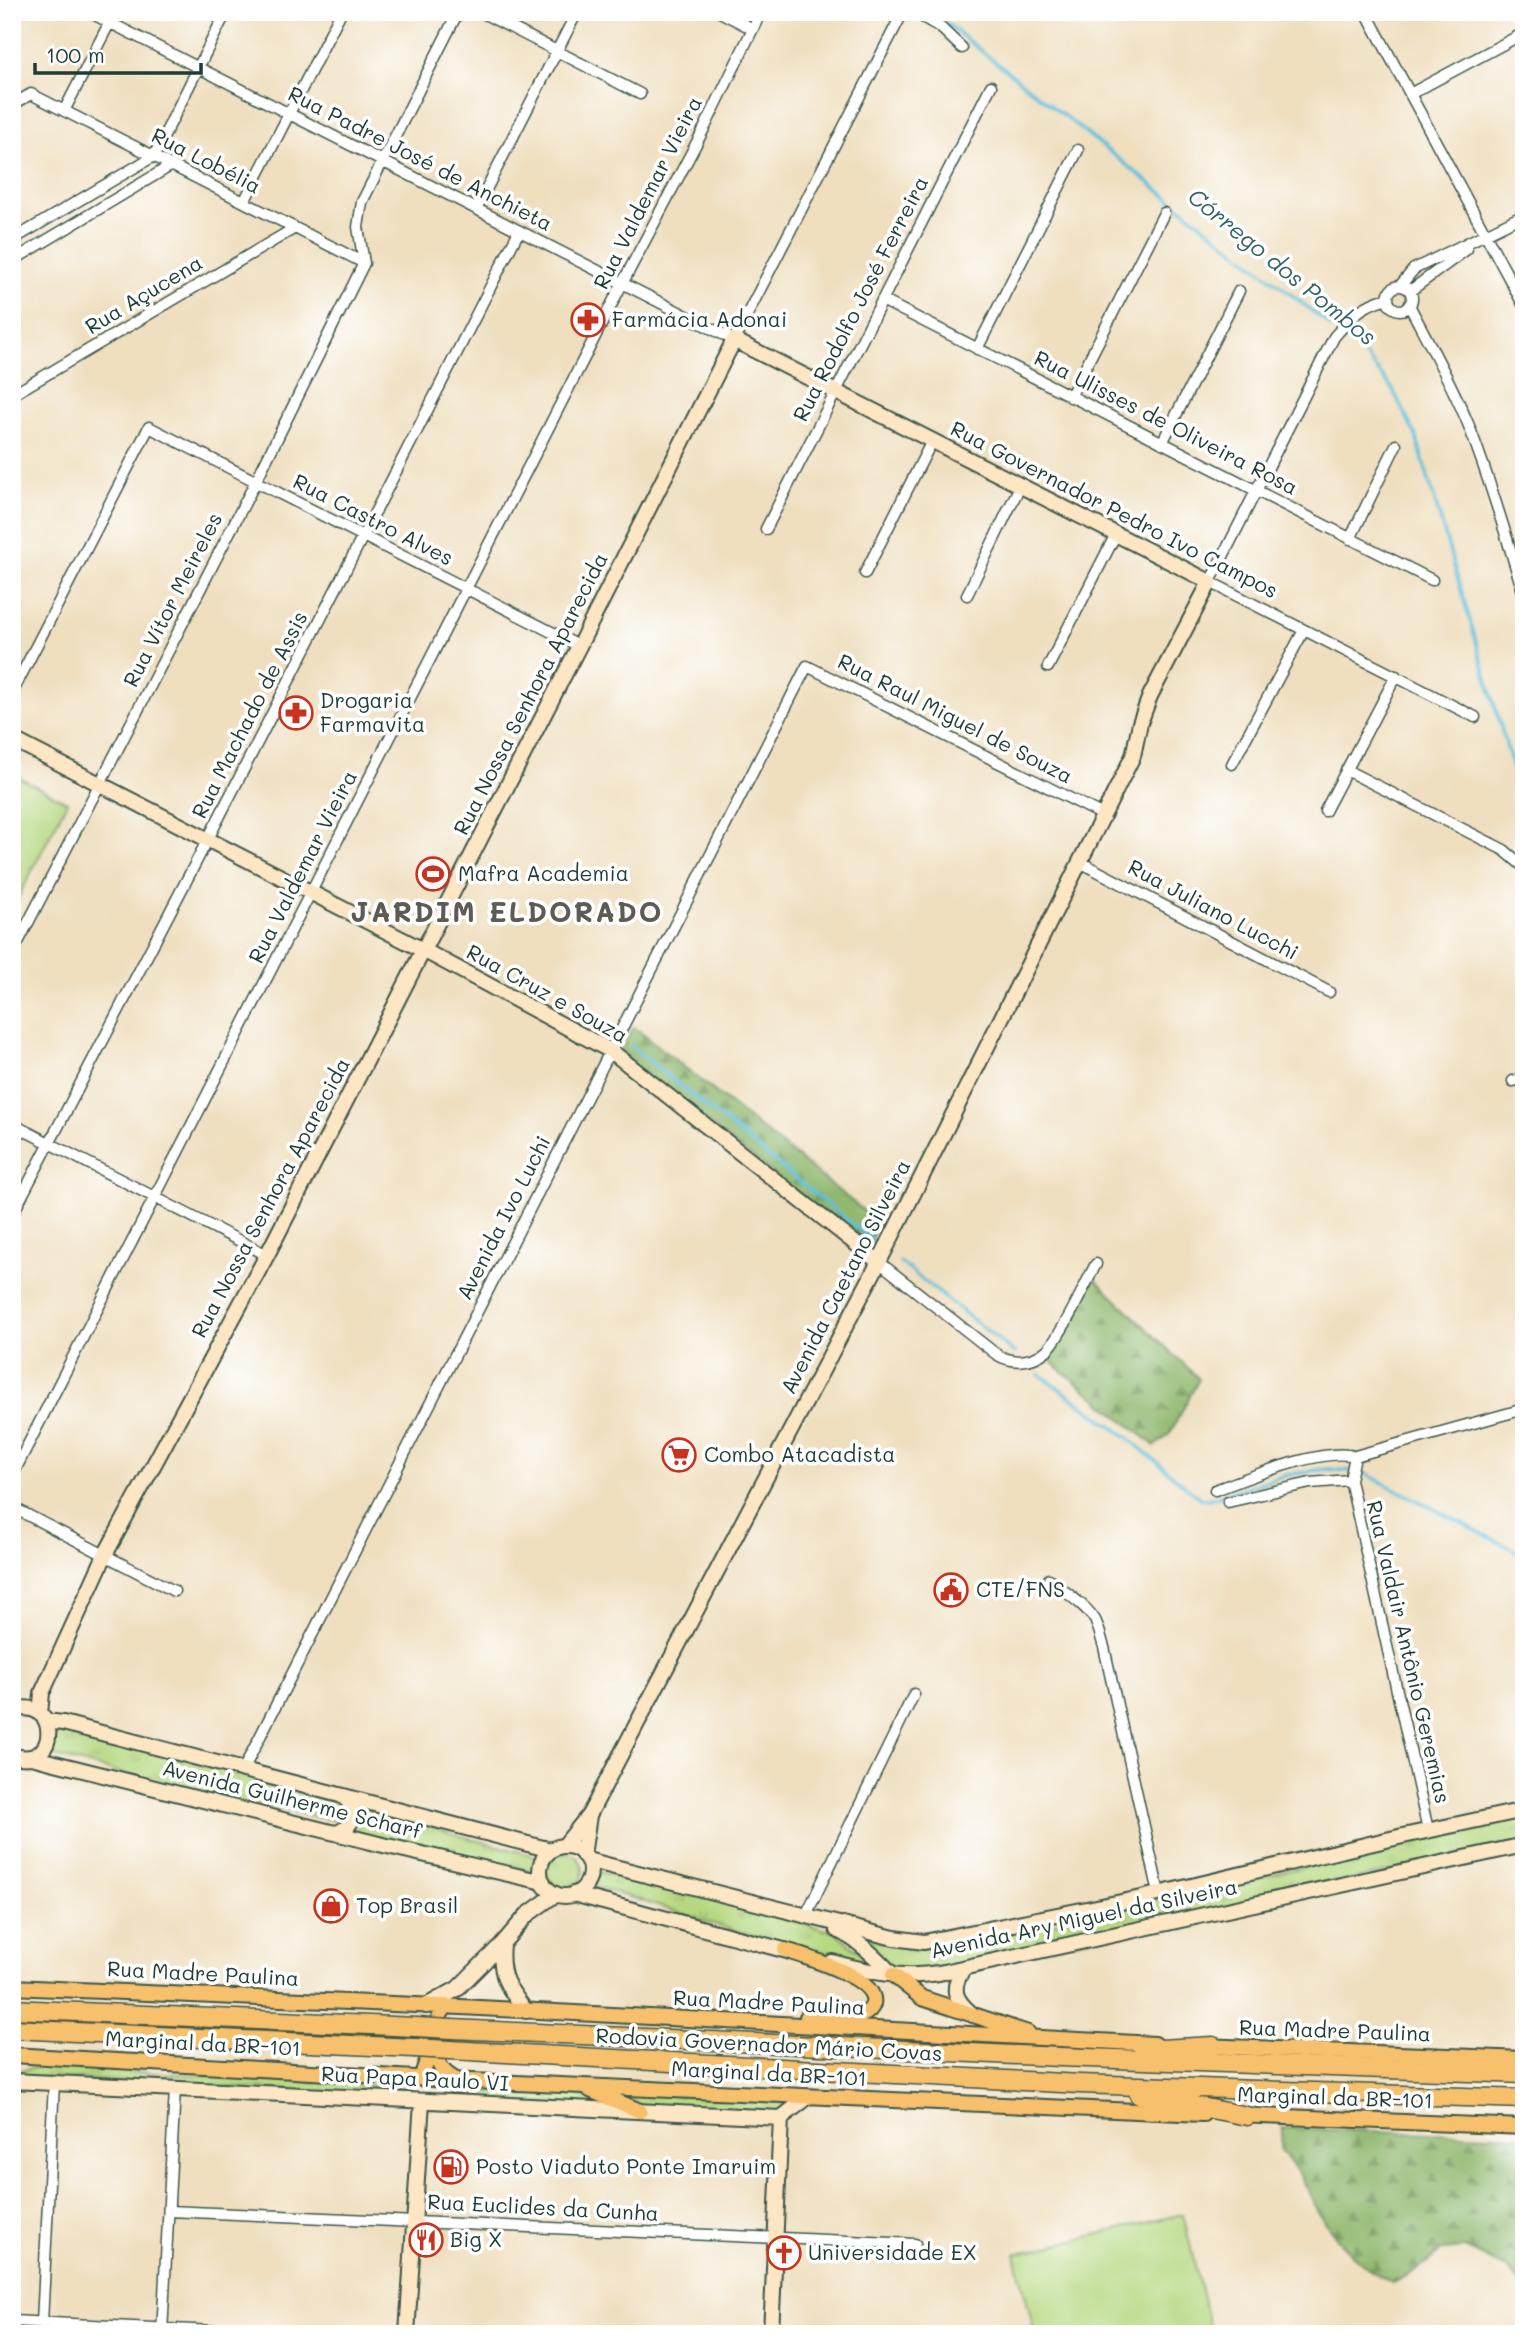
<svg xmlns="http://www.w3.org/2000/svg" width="1536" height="2346" font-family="Mali,sans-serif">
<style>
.grass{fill:url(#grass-tufts);stroke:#6a8a5a;stroke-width:2}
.forest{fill:url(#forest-firs);stroke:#587a51;stroke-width:2}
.park{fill:#b5d880;stroke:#6a8a5a;stroke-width:2}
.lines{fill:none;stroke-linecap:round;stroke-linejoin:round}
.stream{stroke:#5ec0dc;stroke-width:3.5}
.street-casing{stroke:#3e5549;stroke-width:13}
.secondary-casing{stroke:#3e5549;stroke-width:18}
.primary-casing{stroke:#3e5549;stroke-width:18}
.highway-casing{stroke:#3e5549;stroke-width:21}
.street{stroke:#fff;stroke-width:10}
.secondary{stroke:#fce6c4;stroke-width:14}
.primary{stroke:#f7c06c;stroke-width:14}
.highway{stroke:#f7c06c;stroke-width:18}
.highway-bridge-casing{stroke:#3e5549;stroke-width:21;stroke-linecap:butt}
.highway-bridge{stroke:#f7c06c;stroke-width:18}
.labels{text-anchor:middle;stroke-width:7;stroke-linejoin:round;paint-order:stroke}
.street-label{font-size:21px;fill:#1f3d34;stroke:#fff}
.poi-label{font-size:21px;fill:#1f3d34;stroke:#fff;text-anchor:start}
.water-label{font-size:23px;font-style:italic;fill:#326466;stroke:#fff}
.district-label{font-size:28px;font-weight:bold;letter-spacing:2px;fill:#5e5b54;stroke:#fff}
</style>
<defs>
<pattern id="grass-tufts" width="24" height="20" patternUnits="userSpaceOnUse" patternTransform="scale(1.75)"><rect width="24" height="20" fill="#b5d880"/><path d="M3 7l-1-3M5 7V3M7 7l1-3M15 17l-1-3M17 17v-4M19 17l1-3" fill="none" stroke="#9bba6f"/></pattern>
<pattern id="forest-firs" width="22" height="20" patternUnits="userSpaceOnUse" patternTransform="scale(1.75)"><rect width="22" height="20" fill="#90b86e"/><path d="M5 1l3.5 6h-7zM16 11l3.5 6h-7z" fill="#75975b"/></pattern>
</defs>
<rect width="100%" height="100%" fill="#fff"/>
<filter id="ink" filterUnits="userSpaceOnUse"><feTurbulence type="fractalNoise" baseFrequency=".0143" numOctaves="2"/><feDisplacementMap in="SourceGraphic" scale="14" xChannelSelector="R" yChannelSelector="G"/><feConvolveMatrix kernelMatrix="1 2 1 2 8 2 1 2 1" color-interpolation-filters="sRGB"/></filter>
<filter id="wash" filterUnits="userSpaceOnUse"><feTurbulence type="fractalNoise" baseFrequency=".00686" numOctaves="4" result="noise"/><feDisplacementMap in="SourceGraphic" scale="28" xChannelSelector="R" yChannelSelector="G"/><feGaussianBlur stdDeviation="1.57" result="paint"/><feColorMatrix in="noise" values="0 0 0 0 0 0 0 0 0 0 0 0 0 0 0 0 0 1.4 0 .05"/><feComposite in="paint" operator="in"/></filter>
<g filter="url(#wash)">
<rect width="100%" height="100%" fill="#efdfbf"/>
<!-- grass -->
<path class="grass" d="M57,1725L255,1778L283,1788L337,1801L344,1807L346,1813L340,1822L258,1805L234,1803L51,1755L49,1749Z
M362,1803L461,1836L535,1856L532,1871L435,1849L358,1835L355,1830C364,1822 365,1814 362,1803Z
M1524,1818V1841L980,1963L896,1972L863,1938L915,1949H934Z
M547 1871a18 18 0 1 1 36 0a18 18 0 1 1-36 0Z
M600,1872L775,1915L836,1933L884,1971C785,1953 691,1913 594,1887Z
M41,2066L408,2087L407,2097L12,2076V2073Z
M452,2089L579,2094L607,2107L451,2100L448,2095Z
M608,2091L794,2103L777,2115L645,2107Z"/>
<!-- forest -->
<path class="forest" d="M634,1027L879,1223L868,1244L861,1242L619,1054Z
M1094,1278L1199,1379L1169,1435L1155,1446L1050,1361Z
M1282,2128L1524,2136V2287L1509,2270L1466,2248L1443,2250L1414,2272L1392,2283L1370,2270L1342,2245L1319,2214L1302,2178L1281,2150Z"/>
<!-- park -->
<path class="park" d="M12,774L67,802L14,906L12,905Z
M1183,2214L1210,2329L1189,2334H1035L1015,2254Z"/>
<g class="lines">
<!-- stream -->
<path class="stream" d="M932,12L1358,347L1392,388L1416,436L1524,806
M631,1046L874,1242
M900,1262L1015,1353
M1039,1374L1127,1437L1201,1499H1208L1287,1475L1309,1471L1327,1469L1362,1472L1524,1555"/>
</g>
</g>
<g filter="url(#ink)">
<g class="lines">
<defs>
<path id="street" d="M89,12L734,340L903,12
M481,12L640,94
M720,12L753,29
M914,12L941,28L962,48
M1366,12L1524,306
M1410,94L1524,33
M12,105L31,94L364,263
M64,111L115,12
M244,202L341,12
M476,209L577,12
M12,240L154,156L226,12
M12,261L172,165
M364,263L358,227L362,202L458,12
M1400,286L1414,269L1524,215
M1388 298a12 12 0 1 1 24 0a12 12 0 1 1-24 0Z
M1410,291L1467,249
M1388,298C1361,305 1352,316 1334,337L1210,582L1475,717
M882,300L1432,580
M1409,305C1430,345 1452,384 1469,426C1490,481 1507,538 1524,595
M977,349L1078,150
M12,395L295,228
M1070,397L1164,213
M1162,443L1239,291
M766,529L991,86
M1350,539L1396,445
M865,573L932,441
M967,595L1020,486
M1048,667L1116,534
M12,693L149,427L579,646
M1232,764L1304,630
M1346,770L1504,850L1524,867
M1325,811L1396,676
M1080,862L1329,992
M12,954L256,481L364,263
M1513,1081L1524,1078
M12,1124L267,1255
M12,1215L208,839L519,231
M879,1262L996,1354C1012,1364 1032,1363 1047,1350C1062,1336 1085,1284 1096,1264
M12,1476L622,284L705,127L761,12
M1350,1480L1355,1456
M1215,1490C1249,1478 1321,1447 1355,1456L1524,1409
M1228,1502L1310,1483L1350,1480L1428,1830
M12,1507L174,1591
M1049,1579C1063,1591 1085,1604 1095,1620C1099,1628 1101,1638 1104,1647L1159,1893
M243,1770L807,666L1103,815
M805,1917L914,1694
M169,2211L915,2244
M12,2321L276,2334
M42,2323L54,2083
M162,2333L175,2089"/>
<path id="secondary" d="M12,739L423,950L611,1051L879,1262
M12,1711C60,1693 61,1772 12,1755
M40,1714L42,1693L105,1555L267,1255L579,646L734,340L1210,582L1150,696L1140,723L1133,756L879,1262L589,1815L564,1846
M46,1721L63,1723L551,1850
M31,1757L379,1844L543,1882
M335,1833C355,1828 359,1808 342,1796
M540 1871a25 25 0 1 1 50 0a25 25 0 1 1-50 0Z
M583,1855L589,1816
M587,1860L894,1938L924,1942L1141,1898L1403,1836L1524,1810
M573,1894L795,1953
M837,1930C860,1941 875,1957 893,1975
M502,1944C499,1976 507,1987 526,2011
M832,1962C868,1972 902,1979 939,1973L1524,1845
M963,1969C950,1990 955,2000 973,2015
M426,2006L457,1989L502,1944L527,1915L556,1894
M12,2081L781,2118L808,2097
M407,2334L422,2101
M771,2334L781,2118"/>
<path id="primary" d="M785,1950C804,1957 879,1977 873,2004C871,2010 867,2013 862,2015C846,2021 824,2017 807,2017
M893,1975L922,1998L1028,2033
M12,1987L461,2007L1155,2044
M445,2007C435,2021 431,2048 439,2064C442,2071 449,2076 456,2080
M1203,2046L1524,2059
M12,2055L450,2080L1203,2114
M421,2078L429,2055L431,2042
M590,2090L640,2111
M1237,2115L1524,2127"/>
<path id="highway" d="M12,2009L416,2027
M12,2029L414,2048
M452,2029L1060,2057L1524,2074
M450,2050L1080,2084L1524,2099
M1143,2050L1213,2046
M1139,2095L1247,2116"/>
</defs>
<!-- street casing -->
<use href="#street" class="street-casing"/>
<!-- secondary casing -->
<use href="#secondary" class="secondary-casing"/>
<!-- primary casing -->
<use href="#primary" class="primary-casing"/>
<!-- highway casing -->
<use href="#highway" class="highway-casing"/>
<!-- street -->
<use href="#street" class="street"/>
<!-- secondary -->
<use href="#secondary" class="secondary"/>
<!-- primary -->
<use href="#primary" class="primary"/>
<!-- highway -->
<use href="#highway" class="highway"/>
<defs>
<path id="highway-bridge" d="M416,2027L452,2029
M414,2048L450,2050"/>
</defs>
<!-- highway-bridge casing -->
<use href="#highway-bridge" class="highway-bridge-casing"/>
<!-- highway-bridge -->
<use href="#highway-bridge" class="highway-bridge"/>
</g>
</g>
<!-- icons -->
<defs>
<symbol id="pharmacy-ring" viewBox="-11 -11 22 22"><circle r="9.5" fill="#fff" stroke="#c8321e" stroke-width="1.5"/><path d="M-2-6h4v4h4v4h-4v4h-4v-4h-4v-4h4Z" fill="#c8321e"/></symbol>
<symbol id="stadium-ring" viewBox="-11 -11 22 22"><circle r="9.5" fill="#fff" stroke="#c8321e" stroke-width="1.5"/><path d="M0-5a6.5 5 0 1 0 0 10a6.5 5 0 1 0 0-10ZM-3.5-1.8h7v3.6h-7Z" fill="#c8321e"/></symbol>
<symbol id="supermarket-ring" viewBox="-11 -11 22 22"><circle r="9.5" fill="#fff" stroke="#c8321e" stroke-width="1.5"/><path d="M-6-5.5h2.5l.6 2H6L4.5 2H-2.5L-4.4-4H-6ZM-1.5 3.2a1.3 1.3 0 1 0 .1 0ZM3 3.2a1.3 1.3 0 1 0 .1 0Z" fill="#c8321e"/></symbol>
<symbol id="civic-ring" viewBox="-11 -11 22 22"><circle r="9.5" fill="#fff" stroke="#c8321e" stroke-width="1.5"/><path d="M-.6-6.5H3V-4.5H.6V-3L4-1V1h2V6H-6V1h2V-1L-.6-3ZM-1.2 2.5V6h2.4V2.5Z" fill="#c8321e"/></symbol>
<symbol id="shop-ring" viewBox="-11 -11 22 22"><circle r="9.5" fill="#fff" stroke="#c8321e" stroke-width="1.5"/><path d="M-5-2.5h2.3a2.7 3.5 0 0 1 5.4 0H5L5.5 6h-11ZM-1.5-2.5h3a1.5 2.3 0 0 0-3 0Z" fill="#c8321e"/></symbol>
<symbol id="fuel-ring" viewBox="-11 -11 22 22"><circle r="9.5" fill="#fff" stroke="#c8321e" stroke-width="1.5"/><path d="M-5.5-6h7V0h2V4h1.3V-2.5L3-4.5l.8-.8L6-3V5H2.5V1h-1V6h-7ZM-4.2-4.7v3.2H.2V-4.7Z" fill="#c8321e"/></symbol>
<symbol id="restaurant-ring" viewBox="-11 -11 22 22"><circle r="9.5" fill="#fff" stroke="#c8321e" stroke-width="1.5"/><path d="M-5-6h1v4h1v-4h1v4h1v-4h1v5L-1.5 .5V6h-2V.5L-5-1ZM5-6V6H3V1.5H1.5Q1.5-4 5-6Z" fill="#c8321e"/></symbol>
<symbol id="church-ring" viewBox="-11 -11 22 22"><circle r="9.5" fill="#fff" stroke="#c8321e" stroke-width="1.5"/><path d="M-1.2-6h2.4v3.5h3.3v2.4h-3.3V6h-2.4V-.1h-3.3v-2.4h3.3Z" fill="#c8321e"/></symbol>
</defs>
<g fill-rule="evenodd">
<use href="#pharmacy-ring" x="569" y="301" width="38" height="38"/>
<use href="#pharmacy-ring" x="277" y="694" width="38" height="38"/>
<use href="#stadium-ring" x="414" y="855" width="38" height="38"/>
<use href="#supermarket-ring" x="660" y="1436" width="38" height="38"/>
<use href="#civic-ring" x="932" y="1571" width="38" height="38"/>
<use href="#shop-ring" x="312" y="1887" width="38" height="38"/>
<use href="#fuel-ring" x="432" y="2148" width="38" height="38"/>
<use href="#restaurant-ring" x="407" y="2221" width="38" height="38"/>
<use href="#church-ring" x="765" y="2234" width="38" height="38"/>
</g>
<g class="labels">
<!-- street labels -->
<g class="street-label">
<text transform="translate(420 159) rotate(27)" y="7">Rua Padre José de Anchieta</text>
<text transform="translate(206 161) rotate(27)" y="7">Rua Lobélia</text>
<text transform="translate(648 193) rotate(-63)" y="7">Rua Valdemar Vieira</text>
<text transform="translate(144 295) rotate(-31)" y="7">Rua Açucena</text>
<text transform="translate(861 299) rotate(-63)" y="7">Rua Rodolfo José Ferreira</text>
<text transform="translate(1166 423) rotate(27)" y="7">Rua Ulisses de Oliveira Rosa</text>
<text transform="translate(1114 510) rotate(27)" y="7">Rua Governador Pedro Ivo Campos</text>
<text transform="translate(373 520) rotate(27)" y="7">Rua Castro Alves</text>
<text transform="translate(173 600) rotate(-63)" y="7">Rua Vítor Meireles</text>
<text transform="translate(531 694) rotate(-63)" y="7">Rua Nossa Senhora Aparecida</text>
<text transform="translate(250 715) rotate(-63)" y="7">Rua Machado de Assis</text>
<text transform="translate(955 719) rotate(27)" y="7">Rua Raul Miguel de Souza</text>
<text transform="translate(303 867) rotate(-63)" y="7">Rua Valdemar Vieira</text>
<text transform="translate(1213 910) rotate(28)" y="7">Rua Juliano Lucchi</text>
<text transform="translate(547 994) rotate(29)" y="7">Rua Cruz e Souza</text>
<text transform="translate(271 1198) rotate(-62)" y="7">Rua Nossa Senhora Aparecida</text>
<text transform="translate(504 1218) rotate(-63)" y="7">Avenida Ivo Luchi</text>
<text transform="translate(846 1277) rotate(-63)" y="7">Avenida Caetano Silveira</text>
<text transform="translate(1408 1652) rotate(77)" y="7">Rua Valdair Antônio Geremias</text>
<text transform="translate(292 1800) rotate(14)" y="7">Avenida Guilherme Scharf</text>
<text transform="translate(1084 1919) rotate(-12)" y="7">Avenida Ary Miguel da Silveira</text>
<text transform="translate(203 1974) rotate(3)" y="7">Rua Madre Paulina</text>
<text transform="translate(769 2003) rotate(3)" y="7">Rua Madre Paulina</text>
<text transform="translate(1335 2031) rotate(2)" y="7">Rua Madre Paulina</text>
<text transform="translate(203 2044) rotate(3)" y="7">Marginal da BR-101</text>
<text transform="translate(769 2045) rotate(3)" y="7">Rodovia Governador Mário Covas</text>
<text transform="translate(769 2074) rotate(3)" y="7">Marginal da BR-101</text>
<text transform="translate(415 2079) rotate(3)" y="7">Rua Papa Paulo VI</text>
<text transform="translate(1335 2098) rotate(2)" y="7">Marginal da BR-101</text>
<text transform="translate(543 2208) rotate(3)" y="7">Rua Euclides da Cunha</text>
</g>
<!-- poi labels -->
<g class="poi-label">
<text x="612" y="327">Farmácia Adonai</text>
<text x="320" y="708">Drogaria<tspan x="320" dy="24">Farmavita</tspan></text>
<text x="458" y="881">Mafra Academia</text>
<text x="704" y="1462">Combo Atacadista</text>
<text x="976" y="1597">CTE/FNS</text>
<text x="356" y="1913">Top Brasil</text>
<text x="476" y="2174">Posto Viaduto Ponte Imaruim</text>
<text x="450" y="2247">Big X</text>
<text x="808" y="2260">Universidade EX</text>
</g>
<!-- water labels -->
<g class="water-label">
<text transform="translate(1282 267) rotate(39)" y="8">Córrego dos Pombos</text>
</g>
<!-- district labels -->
<g class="district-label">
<text x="507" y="922">JARDIM ELDORADO</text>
</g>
</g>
<!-- margin -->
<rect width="1536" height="2346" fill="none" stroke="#fff" stroke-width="42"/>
<!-- scale -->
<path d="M35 63v10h166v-10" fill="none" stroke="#1f3d34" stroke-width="3.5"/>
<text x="46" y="63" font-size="21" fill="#1f3d34" stroke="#ffffff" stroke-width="5" paint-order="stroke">100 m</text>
</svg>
